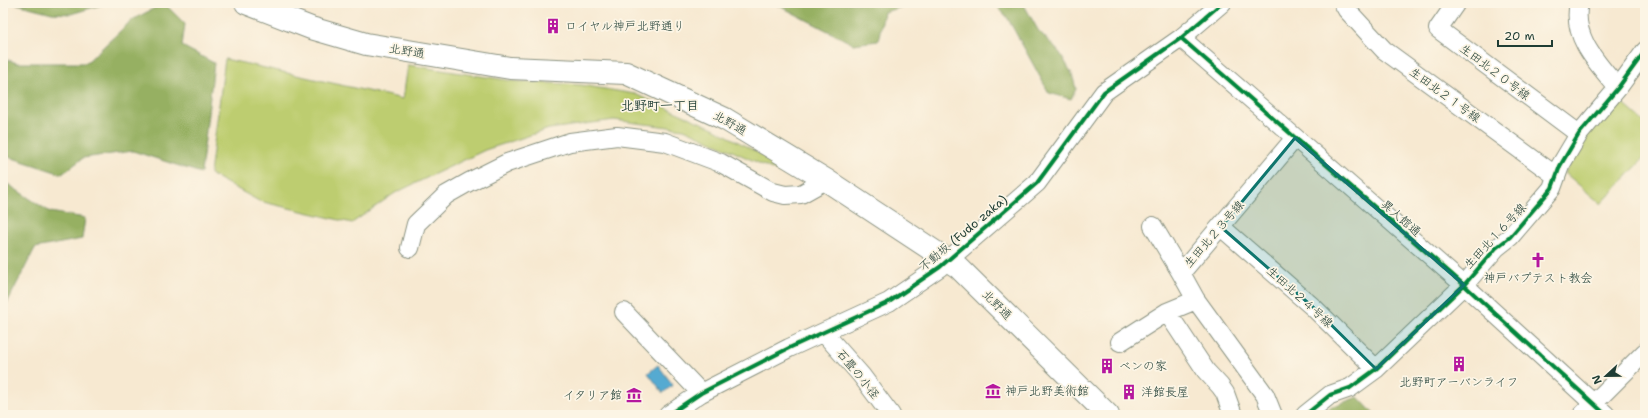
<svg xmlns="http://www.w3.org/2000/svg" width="1648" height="418" font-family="'Shantell Sans','Klee One',sans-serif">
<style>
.green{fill:#bdcd6f;stroke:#6e8552}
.forest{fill:#96b062;stroke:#5a764b}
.water{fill:#55aad1;stroke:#3a7482}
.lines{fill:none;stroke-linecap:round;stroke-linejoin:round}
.minor-casing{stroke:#8b9382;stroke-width:20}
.major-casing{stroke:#8b9382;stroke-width:24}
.minor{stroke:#fff;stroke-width:18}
.major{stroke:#fff;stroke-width:22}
.cycleway-casing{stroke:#fcf5e5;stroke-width:6}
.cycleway{stroke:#00873e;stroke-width:4}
.marked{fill:#0f766e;fill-opacity:0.2;stroke:#0f766e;stroke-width:3;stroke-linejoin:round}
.labels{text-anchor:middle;stroke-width:3.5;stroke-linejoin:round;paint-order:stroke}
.poi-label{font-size:12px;fill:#1f3d34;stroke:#fcf5e5;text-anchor:start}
.street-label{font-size:12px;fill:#1f3d34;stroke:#fcf5e5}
.neighbourhood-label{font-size:13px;font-weight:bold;fill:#1f3d34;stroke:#fcf5e5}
</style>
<rect width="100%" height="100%" fill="#fcf5e5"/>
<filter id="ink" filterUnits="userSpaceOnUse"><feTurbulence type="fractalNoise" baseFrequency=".025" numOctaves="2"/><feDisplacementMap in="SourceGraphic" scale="8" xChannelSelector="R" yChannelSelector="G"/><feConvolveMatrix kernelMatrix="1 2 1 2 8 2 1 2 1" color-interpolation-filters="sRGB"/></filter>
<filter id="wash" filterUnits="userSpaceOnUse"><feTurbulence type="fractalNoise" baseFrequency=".012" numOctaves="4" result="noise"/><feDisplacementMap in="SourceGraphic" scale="16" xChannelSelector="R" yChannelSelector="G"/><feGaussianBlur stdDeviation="0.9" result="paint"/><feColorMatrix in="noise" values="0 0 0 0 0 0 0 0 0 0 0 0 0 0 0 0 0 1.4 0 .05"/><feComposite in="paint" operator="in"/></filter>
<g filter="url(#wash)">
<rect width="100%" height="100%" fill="#f7e9d1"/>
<!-- green -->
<path class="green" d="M225,59L403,99L408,65L513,81L581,85L635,94L713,128L782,166L776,171L684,129L614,120L549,129L485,150L395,193L352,223L259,201L210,174Z
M1618,99L1645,123V157L1601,204L1565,173L1581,141Z"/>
<!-- forest -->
<path class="forest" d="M13,3H108L71,14L52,13Z
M164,3L185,24L182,46L214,63L201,173L133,151L83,158L62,174L3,155V58L17,63H86L132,20Z
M774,3H916L884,12L878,41L853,44Z
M994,3H1023L1038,30L1060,53L1072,74L1076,89L1071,99L1049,93L1007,17Z
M3,181L50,212L85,218L82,239L35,248L3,311Z
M1358,397L1375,415H1321L1331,407Z"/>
<!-- water -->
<path class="water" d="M658,365L673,385L663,393L648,373Z"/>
</g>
<g filter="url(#ink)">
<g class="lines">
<defs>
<path id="minor" d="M1343,3L1347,10L1384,50L1556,176
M1456,3L1438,29L1579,134
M1579,3C1571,37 1598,64 1618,88
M1181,38L1464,285L1606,415
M1153,226L1181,273
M1221,227L1314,308L1376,369
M410,248L416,224L446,195L469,182L507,163L570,142L617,136L665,142L721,163L773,192L785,195L801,194L826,180
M624,312L701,393
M1167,312L1206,371L1220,386L1225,393L1233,415
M824,333L861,375L891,415
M1120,342L1167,312L1196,300
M668,415L701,393L789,348L889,302L940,267L1037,183L1104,92L1181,38L1222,3
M1273,415L1265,395L1196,300L1181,273L1295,138
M1305,415L1330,395L1350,388L1376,369L1464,285L1496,248L1510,237L1552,188L1560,166L1579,134L1618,88L1645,51
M1582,415L1645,352"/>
<path id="major" d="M246,3L311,28L366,44L510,68L626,73L725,119L826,180L958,267L1108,415"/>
</defs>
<!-- minor casing -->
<use href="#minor" class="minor-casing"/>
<!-- major casing -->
<use href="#major" class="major-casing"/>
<!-- minor -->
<use href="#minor" class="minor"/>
<!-- major -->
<use href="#major" class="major"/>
<defs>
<path id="cycleway" d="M1181,38L1464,285L1606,415
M668,415L701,393L789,348L889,302L940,267L1037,183L1104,92L1181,38L1222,3
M1305,415L1330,395L1350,388L1376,369L1464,285L1496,248L1510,237L1552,188L1560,166L1579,134L1618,88L1645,51"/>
</defs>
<!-- cycleway casing -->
<use href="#cycleway" class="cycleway-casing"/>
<!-- cycleway -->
<use href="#cycleway" class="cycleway"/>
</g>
</g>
<!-- marked area -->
<path class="marked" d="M1295,138L1464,285L1376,369L1314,308L1221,227Z"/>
<!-- icons -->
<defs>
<symbol id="building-bare" viewBox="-9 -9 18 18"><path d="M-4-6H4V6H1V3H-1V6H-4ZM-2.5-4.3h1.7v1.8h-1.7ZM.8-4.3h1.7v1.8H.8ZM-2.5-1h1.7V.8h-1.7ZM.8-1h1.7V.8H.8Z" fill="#b5179e" stroke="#fcf5e5" stroke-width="2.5" paint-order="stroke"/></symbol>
<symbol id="church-bare" viewBox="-9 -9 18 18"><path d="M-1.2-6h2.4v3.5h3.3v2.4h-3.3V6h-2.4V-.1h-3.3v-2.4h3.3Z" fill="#b5179e" stroke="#fcf5e5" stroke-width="2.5" paint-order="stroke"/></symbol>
<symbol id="museum-bare" viewBox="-9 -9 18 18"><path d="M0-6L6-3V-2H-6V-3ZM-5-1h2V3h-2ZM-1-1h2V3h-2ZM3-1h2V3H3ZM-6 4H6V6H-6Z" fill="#b5179e" stroke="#fcf5e5" stroke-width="2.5" paint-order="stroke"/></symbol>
</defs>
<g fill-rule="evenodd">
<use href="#building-bare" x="542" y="15" width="22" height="22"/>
<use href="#church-bare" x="1527" y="249" width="22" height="22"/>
<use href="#building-bare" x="1448" y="353" width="22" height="22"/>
<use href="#building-bare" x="1096" y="355" width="22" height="22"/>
<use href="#museum-bare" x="982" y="380" width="22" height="22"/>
<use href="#building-bare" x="1118" y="381" width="22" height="22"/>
<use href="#museum-bare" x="623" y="384" width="22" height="22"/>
</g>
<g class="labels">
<!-- poi labels -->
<g class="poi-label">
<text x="565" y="30">ロイヤル神戸北野通り</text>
<text x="1538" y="282" text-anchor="middle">神戸バプテスト教会</text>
<text x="1119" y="370">ベンの家</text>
<text x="1459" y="386" text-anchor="middle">北野町アーバンライフ</text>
<text x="1005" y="395">神戸北野美術館</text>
<text x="1141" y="396">洋館長屋</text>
<text x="622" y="399" text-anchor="end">イタリア館</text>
</g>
<!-- street labels -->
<g class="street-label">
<text transform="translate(407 51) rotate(9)" y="4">北野通</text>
<text transform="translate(1495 72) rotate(37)" y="4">生田北２０号線</text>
<text transform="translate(1445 95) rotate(36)" y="4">生田北２１号線</text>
<text transform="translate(730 123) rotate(29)" y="4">北野通</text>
<text transform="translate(1401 218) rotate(41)" y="4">異人館通</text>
<text transform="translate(963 233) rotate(-40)" y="4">不動坂 (Fudo zaka)</text>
<text transform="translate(1214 234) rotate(-49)" y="4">生田北２３号線</text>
<text transform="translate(1495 236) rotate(-47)" y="4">生田北１６号線</text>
<text transform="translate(1300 297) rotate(42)" y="4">生田北２４号線</text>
<text transform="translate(997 305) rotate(45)" y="4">北野通</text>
<text transform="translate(858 374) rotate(51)" y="4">石畳の小径</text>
</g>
<!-- neighbourhood labels -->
<g class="neighbourhood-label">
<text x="660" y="110">北野町一丁目</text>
</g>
</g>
<!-- margin -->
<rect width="1648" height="418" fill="none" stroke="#fcf5e5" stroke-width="16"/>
<!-- north arrow -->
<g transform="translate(1606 376) rotate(248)" stroke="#fcf5e5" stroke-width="3" paint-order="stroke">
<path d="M0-3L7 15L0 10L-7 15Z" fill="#1f3d34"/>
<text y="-6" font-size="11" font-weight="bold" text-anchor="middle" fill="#1f3d34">N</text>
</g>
<!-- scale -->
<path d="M1498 40v6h54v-6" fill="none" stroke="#1f3d34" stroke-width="2"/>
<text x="1504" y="40" font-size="12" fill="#1f3d34" stroke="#fcf5e5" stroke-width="3" paint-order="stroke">20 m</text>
</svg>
